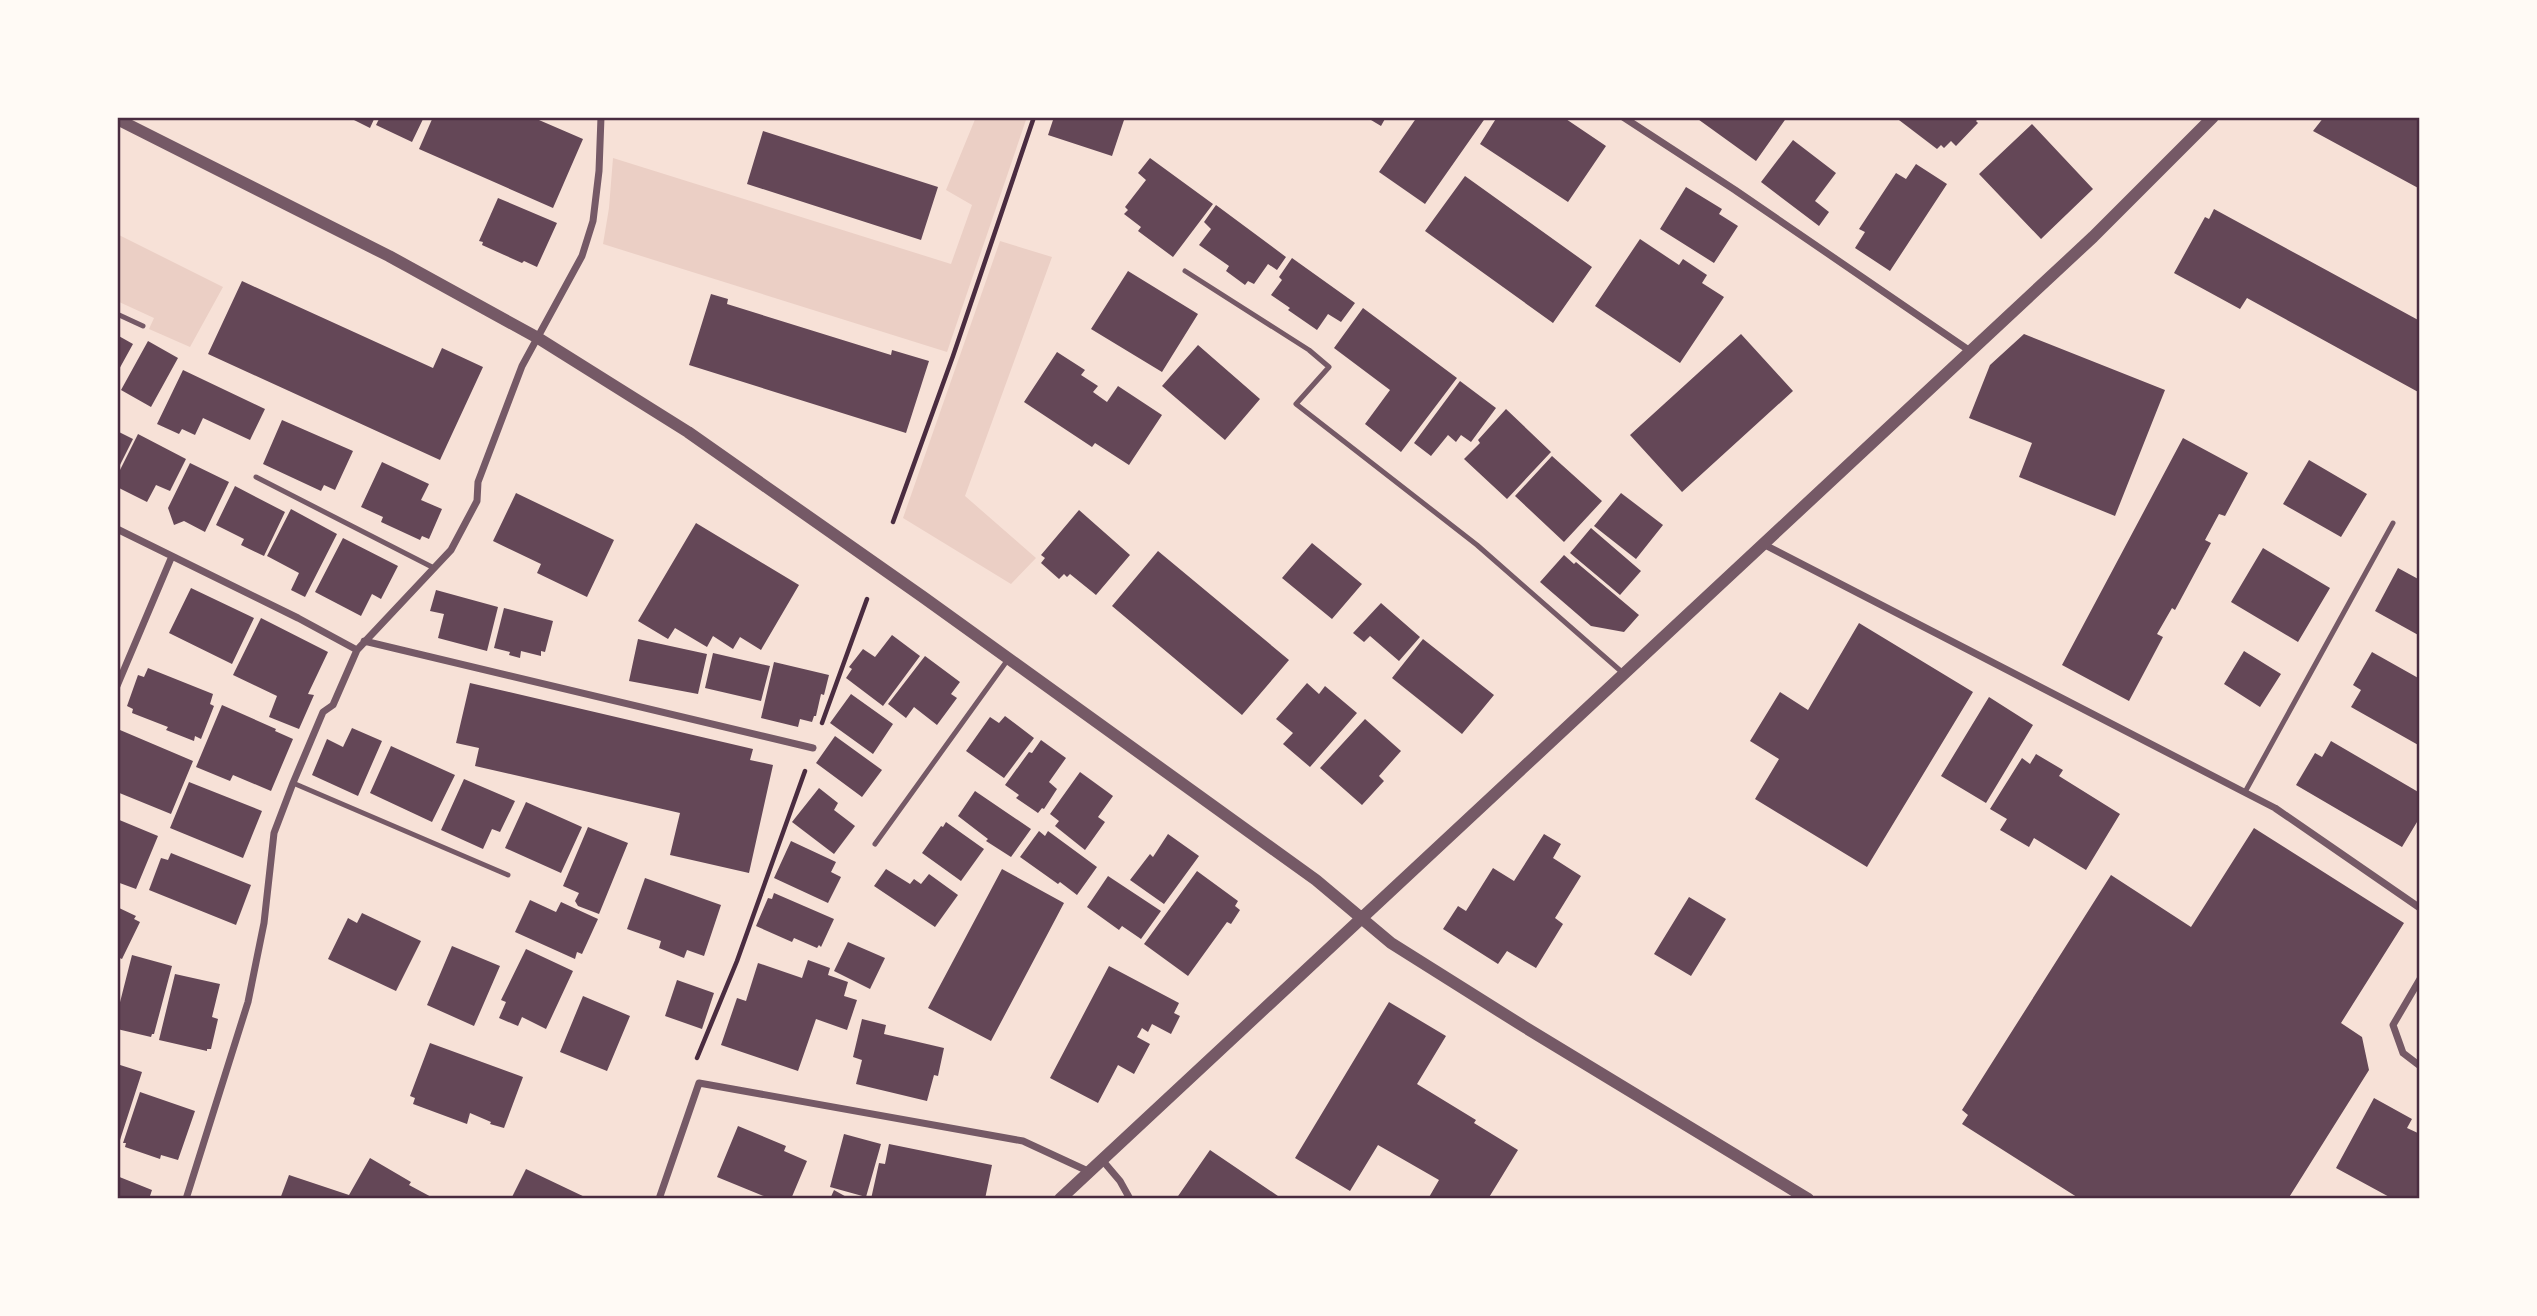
<svg xmlns="http://www.w3.org/2000/svg" width="2537" height="1316" font-family="Raleway,sans-serif">
<style>
.green{fill:#ebcfc5}
.building{fill:#644757}
.lines{fill:none;stroke-linecap:round;stroke-linejoin:round}
.path{stroke:#4a2c40;stroke-width:4.5}
.service{stroke:#755966;stroke-width:5}
.minor{stroke:#755966;stroke-width:7}
.tertiary{stroke:#755966;stroke-width:12}
.neatline{fill:none;stroke:#4a2c40;stroke-width:2.5}
</style>
<rect width="100%" height="100%" fill="#f7e1d7"/>
<!-- green -->
<path class="green" d="M976,117H1027L947,352L603,244L609,208L613,158L951,264L972,205L946,190Z
M117,234L223,287L190,347L149,329L154,318L117,301Z
M1000,241L1052,257L965,496L1036,558L1011,584L903,518Z"/>
<!-- building -->
<path class="building" d="M348,117H375L370,128Z
M380,117H424L412,142L376,125Z
M433,117H532L583,139L553,208L419,149Z
M1054,117H1125L1112,156L1048,135Z
M1366,117H1386L1381,126Z
M1417,117H1486L1425,204L1379,172Z
M1497,117H1563L1606,146L1568,202L1480,144Z
M1695,117H1787L1756,161Z
M1895,117H1980L1976,121L1978,123L1956,146L1951,141L1944,148L1941,145L1937,149Z
M2324,117H2420V189L2313,131Z
M2032,124L2093,189L2041,239L1979,174Z
M763,131L938,187L921,240L747,184Z
M1793,140L1836,173L1815,201L1829,212L1819,226L1761,182Z
M1150,158L1213,204L1173,257L1138,231L1141,227L1124,214L1128,210L1125,207L1146,180L1138,173Z
M1916,164L1947,184L1890,271L1855,248L1865,232L1859,229L1896,173L1906,179Z
M1465,176L1592,267L1553,323L1425,231Z
M1686,187L1722,209L1719,214L1738,226L1714,263L1660,229Z
M498,198L557,223L537,267L524,261L522,263L482,245L483,242L479,241Z
M1216,205L1286,257L1277,270L1268,264L1254,284L1248,281L1245,285L1226,271L1229,266L1199,245L1211,229L1204,222Z
M2214,209L2420,321V393L2247,298L2240,309L2174,273L2205,217L2209,219Z
M1640,239L1679,265L1683,259L1707,275L1702,283L1724,297L1680,363L1595,306Z
M1292,258L1355,303L1341,322L1328,314L1317,330L1288,310L1290,308L1271,295L1282,280L1279,277Z
M1128,271L1198,314L1162,372L1091,329Z
M242,281L433,368L442,348L483,367L440,460L208,354Z
M711,294L728,299L727,304L891,355L892,350L929,361L906,433L689,365Z
M1363,308L1457,378L1401,452L1365,424L1390,390L1334,348Z
M1741,334L1793,391L1682,492L1630,435Z
M2024,334L2165,390L2115,516L2019,477L2032,443L1969,418L1990,365Z
M117,335L133,344L117,373Z
M148,341L178,358L151,407L121,390Z
M1198,345L1260,399L1225,440L1162,386Z
M1057,352L1085,370L1081,375L1098,386L1093,392L1107,402L1118,386L1162,415L1129,465L1095,443L1092,447L1024,402Z
M183,370L265,409L250,440L203,418L195,435L182,429L179,434L157,424Z
M1460,381L1496,408L1471,442L1461,435L1456,442L1448,435L1431,456L1414,443Z
M1506,409L1551,452L1507,499L1464,459L1480,443L1478,440Z
M282,420L353,451L335,490L324,485L321,491L263,464Z
M117,431L133,439L117,471Z
M138,434L186,459L170,491L156,485L147,502L117,487V476Z
M2183,438L2248,473L2225,516L2219,514L2205,540L2211,543L2175,610L2172,608L2157,634L2163,637L2129,701L2062,665Z
M1552,456L1602,501L1564,542L1515,496Z
M2309,460L2367,494L2341,537L2283,504Z
M382,462L429,484L421,500L442,509L429,539L422,536L420,540L381,522L383,517L361,507Z
M190,463L229,482L205,532L184,521L174,525L168,508Z
M235,486L285,512L264,556L241,545L244,539L216,525Z
M516,493L614,540L587,597L537,573L541,564L493,541Z
M1621,493L1663,525L1636,559L1594,526Z
M291,509L337,534L305,597L291,590L299,573L267,556Z
M1079,510L1130,555L1096,595L1070,574L1067,577L1064,574L1059,579L1041,563L1045,558L1041,555Z
M696,523L799,585L761,650L740,637L733,649L713,636L707,647L675,628L668,639L638,621Z
M1591,528L1641,571L1620,595L1570,553Z
M343,538L398,566L381,599L372,594L361,616L315,592Z
M1312,543L1362,584L1332,619L1282,578Z
M2263,548L2330,588L2298,642L2231,602Z
M1158,551L1289,660L1242,715L1112,606Z
M1564,555L1574,564L1576,562L1639,615L1624,632L1591,626L1540,582Z
M2398,568L2420,580V636L2375,611Z
M191,588L254,618L232,664L169,633Z
M436,590L498,607L487,651L438,638L444,614L430,611Z
M1381,603L1420,637L1399,661L1370,636L1364,642L1353,633Z
M504,608L553,621L545,652L541,651V656L521,651L520,658L509,655L510,652L494,648Z
M261,618L328,652L308,694L314,695L299,729L269,717L277,696L233,675Z
M1859,623L1973,692L1867,867L1755,799L1779,759L1750,741L1780,692L1808,710Z
M892,635L920,656L883,706L846,678L852,669L849,667L863,649L875,657Z
M638,639L707,654L698,694L629,681Z
M1423,639L1494,695L1462,734L1392,678Z
M2244,651L2281,674L2260,707L2224,684Z
M2372,652L2420,679V746L2351,707L2361,690L2353,685Z
M713,653L770,666L761,701L705,688Z
M925,656L960,682L951,694L957,698L937,725L914,707L906,718L888,704Z
M774,662L829,675L824,695L821,694L816,716H814L812,722L800,719L798,727L761,718Z
M148,668L213,694L210,704L214,706L201,739L195,736L194,741L166,730L168,727L132,713L133,709L127,706L138,675L144,677Z
M470,683L753,749L750,760L773,765L749,873L670,855L680,813L475,766L479,748L456,743Z
M1307,683L1319,694L1325,686L1357,713L1310,767L1283,744L1293,733L1276,719Z
M851,694L893,724L873,754L830,723Z
M1989,697L2033,725L1986,803L1941,776Z
M222,705L276,729L275,731L293,739L271,791L233,775L230,781L196,767Z
M1005,716L1034,738L1004,778L966,751L990,717L999,723Z
M1365,719L1401,751L1379,776L1384,781L1362,805L1320,768Z
M352,728L382,741L358,796L312,775L327,739L343,747Z
M120,730L193,761L171,814L117,792V737Z
M835,736L882,770L862,797L816,763Z
M1041,740L1066,758L1049,782L1057,789L1044,809L1042,808L1038,813L1016,798L1019,795L1005,785L1029,752L1032,753Z
M2331,741L2420,793V817L2402,847L2296,785L2315,753L2322,757Z
M391,746L455,775L432,822L370,793Z
M2036,754L2063,770L2059,776L2120,814L2086,870L2034,838L2029,847L2000,830L2007,819L1990,809L2022,758L2030,764Z
M1080,772L1113,796L1098,817L1105,822L1085,850L1055,826L1059,821L1050,814Z
M464,779L515,801L500,832L492,829L483,849L441,830Z
M189,782L262,811L243,858L170,828Z
M819,788L838,803L834,810L855,826L834,854L792,822Z
M975,791L1031,829L1011,857L986,841L988,839L958,816Z
M526,802L582,827L561,873L505,848Z
M117,819L158,836L136,889L117,882Z
M946,822L984,849L961,881L922,853L941,826L943,827Z
M588,827L628,843L599,914L578,906L575,901L579,893L563,886Z
M2254,828L2404,923L2341,1023L2362,1037L2369,1070L2288,1199H2080L1962,1124L1968,1115L1962,1110L2111,875L2191,927Z
M1039,831L1045,836L1048,831L1097,867L1077,895L1060,882L1058,884L1020,857Z
M1168,834L1199,856L1164,904L1130,880L1150,854L1153,857Z
M1544,834L1561,844L1553,858L1581,876L1555,918L1563,924L1536,968L1507,951L1498,964L1443,929L1458,906L1466,911L1493,868L1514,881Z
M791,841L836,862L831,872L841,877L828,903L774,878Z
M171,853L251,885L236,925L149,890L161,858L168,860Z
M886,869L910,884L914,879L921,884L929,874L958,895L935,927L874,886Z
M1002,869L1064,903L991,1041L928,1008Z
M1197,871L1238,901L1235,906L1240,910L1231,924L1227,922L1188,976L1144,944Z
M1108,876L1161,911L1141,939L1122,926L1119,930L1087,907Z
M645,878L721,905L704,956L687,950L684,958L659,948L661,941L627,929Z
M774,893L834,919L821,947L819,945L817,948L794,938L792,942L756,926L768,898L772,899Z
M1689,897L1726,919L1691,976L1654,954Z
M530,900L556,912L561,902L598,919L582,954L577,952L575,959L515,932Z
M117,907L136,916L134,919L140,922L122,959L117,957Z
M362,913L421,941L396,991L328,959L348,918L357,923Z
M848,942L885,958L870,989L834,971Z
M452,946L500,966L474,1026L427,1005Z
M526,949L573,971L546,1029L522,1017L518,1026L499,1018L506,1002L501,1000Z
M132,955L172,966L154,1034H152L151,1037L117,1029V1014Z
M808,960L830,968L828,975L848,982L844,996L857,1000L847,1030L816,1019L798,1071L721,1045L737,998L746,1001L758,963L802,978Z
M1109,966L1179,1003L1174,1013L1180,1016L1171,1034L1152,1024L1148,1032L1142,1028L1137,1037L1150,1044L1134,1074L1118,1065L1098,1103L1050,1078Z
M175,974L220,984L212,1017L218,1019L211,1049H207V1051L159,1040Z
M677,980L714,993L702,1029L665,1016Z
M583,996L630,1016L607,1071L560,1052Z
M1389,1002L1446,1036L1417,1084L1476,1120L1474,1123L1518,1150L1488,1199H1428L1439,1180L1378,1145L1350,1191L1295,1158Z
M862,1019L886,1025L884,1034L944,1048L938,1076L934,1075L927,1101L856,1084L862,1060L853,1057Z
M430,1043L523,1077L504,1128L490,1124L491,1122L470,1113L467,1124L413,1104L415,1098L410,1096Z
M117,1064L142,1072L120,1140L117,1139Z
M140,1092L195,1111L178,1160L161,1155L160,1159L125,1147L126,1143H123Z
M2374,1098L2412,1119L2407,1128L2420,1134V1199H2393L2336,1168Z
M738,1126L786,1146L784,1151L807,1161L791,1199H771L717,1177Z
M844,1134L881,1144L866,1197L830,1187Z
M889,1144L992,1165L985,1199H871L879,1163L885,1164Z
M1210,1150L1278,1196L1276,1199H1176Z
M370,1158L411,1182L409,1185L435,1199H280L289,1175L349,1195Z
M526,1169L589,1199H511Z
M117,1176L152,1190L149,1199H117Z
M834,1190L850,1199H830Z"/>
<g class="lines">
<!-- path -->
<path class="path" d="M893,522L953,356L1034,117
M822,723L867,599
M697,1058L737,961L805,771"/>
<!-- service -->
<path class="service" d="M1185,271L1309,350L1329,367L1296,404L1477,545L1623,673
M117,314L143,326
M256,477L434,568
M293,783L508,875
M2245,792L2393,523
M875,844L1009,658"/>
<!-- minor -->
<path class="minor" d="M1623,117L1735,190L1970,351
M117,529L298,618L357,650
M1763,544L2275,808L2420,908
M364,641L813,748
M117,686L172,556
M2420,979L2393,1025L2403,1053L2420,1066
M1103,1161L1120,1181L1130,1199
M186,1199L248,1002L264,923L274,833L293,783L323,712L333,705L357,650L451,550L477,501L478,482L522,366L582,256L593,221L599,171L601,117
M659,1199L699,1083L1023,1141L1090,1172"/>
<!-- tertiary -->
<path class="tertiary" d="M117,119L389,256L538,338L688,432L923,597L1316,880L1391,943L1523,1026L1808,1199
M1060,1199L2093,237L2213,117"/>
</g>
<!-- border -->
<rect width="2537" height="1316" fill="none" stroke="#fffaf5" stroke-width="238"/>
<rect x="119" y="119" width="2299" height="1078" class="neatline"/>
</svg>
